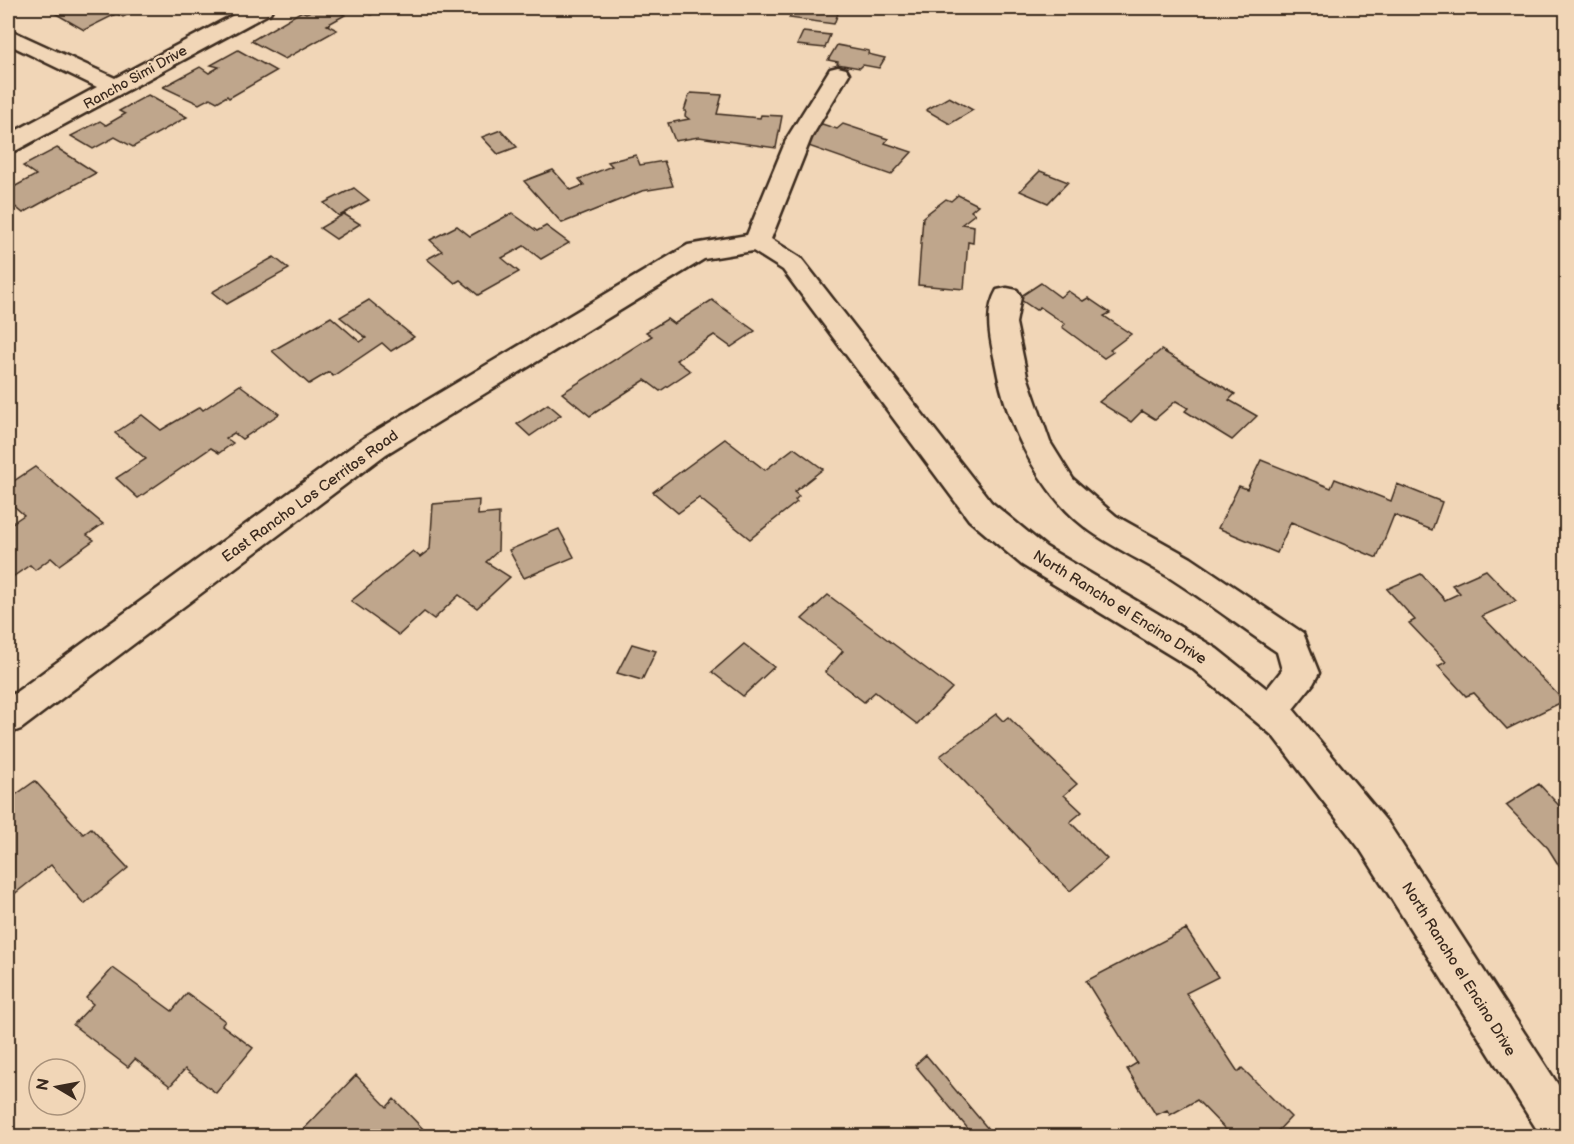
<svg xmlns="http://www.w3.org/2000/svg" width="1574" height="1144" font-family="'Balsamiq Sans',sans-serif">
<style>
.building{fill:#bfa68c;stroke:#3b2a1e;stroke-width:1.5}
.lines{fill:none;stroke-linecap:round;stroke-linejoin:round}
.minor-casing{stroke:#3b2a1e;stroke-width:5}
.minor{fill:#f1d6b7;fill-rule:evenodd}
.labels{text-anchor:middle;stroke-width:4.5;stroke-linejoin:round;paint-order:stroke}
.far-street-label{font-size:14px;fill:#3b2a1e;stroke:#f1d6b7}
.street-label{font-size:15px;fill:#3b2a1e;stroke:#f1d6b7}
</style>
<rect width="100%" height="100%" fill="#f1d6b7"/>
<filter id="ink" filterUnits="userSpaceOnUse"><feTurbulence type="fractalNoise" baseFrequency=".0167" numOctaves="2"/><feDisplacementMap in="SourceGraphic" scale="12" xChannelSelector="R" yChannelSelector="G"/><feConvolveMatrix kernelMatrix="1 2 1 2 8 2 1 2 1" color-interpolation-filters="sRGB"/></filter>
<g filter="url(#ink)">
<!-- building -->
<path class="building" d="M58,8H143L123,17L112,11L109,12L114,15L84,30L51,11Z
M318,8H329L345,15L327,25L337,30L285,59L251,41L302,11L306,13Z
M356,8H384L371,15Z
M794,8H840L834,24L789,18Z
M803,32L830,35L825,48L797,45Z
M837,45L869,51L868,54L885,58L879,68L863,65L860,68L837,64L838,62L828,60Z
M238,50L276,71L229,98L227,96L217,102L210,98L199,104L163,87L200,67L209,73L219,67L211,65Z
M691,93L722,95L717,114L760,118L761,115L782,116L776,148L699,137L675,141L668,123L689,119L685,116L686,111H684L689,95Z
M148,95L187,117L133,147L115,137L93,149L71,136L100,121L106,125L125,114L119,111Z
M949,97L973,110L950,124L926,110Z
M819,123L837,129L843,124L888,139L885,143L912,152L891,175L800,143Z
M501,130L517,147L498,154L482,137Z
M57,148L96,173L23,213L14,206L8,209V185L12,188L36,175L23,166Z
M636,155L640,165L664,161L673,186L642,191L562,223L524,181L553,170L571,190L584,185L579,179L612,166L608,162Z
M1040,171L1068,182L1048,203L1020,191Z
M354,188L369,200L339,216L324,203Z
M958,195L978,205L971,211L975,214L962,224L974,226L973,243L968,242L964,289L918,285L923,217L946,199L951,201Z
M512,213L537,231L546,226L569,243L541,259L524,246L502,258L519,272L478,295L460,280L455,283L427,259L442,251L430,240L457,226L470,236Z
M344,214L360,224L336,239L320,228Z
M274,257L289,269L227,304L212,292Z
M1041,283L1060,297L1068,291L1083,301L1088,298L1110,313L1104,316L1131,334L1110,350L1113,352L1104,358L1062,327L1065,324L1040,307L1036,310L1018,298Z
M369,300L414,337L391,351L382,343L333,376L329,372L309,384L272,351L331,317L360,342L366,338L340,317Z
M712,300L755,331L731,347L714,335L676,360L690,371L660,391L645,380L590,416L562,393L652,336L646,332L667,319L674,324Z
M1161,350L1235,394L1229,400L1257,416L1232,440L1185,411L1188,408L1176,401L1155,419L1142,411L1131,422L1099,402Z
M240,385L279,414L242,439L234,433L226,438L233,443L219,453L211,448L138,498L116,478L146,459L115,433L142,415L161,430L200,407L203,410Z
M548,404L561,415L530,436L517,424Z
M725,439L765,470L794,448L823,469L794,492L799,496L795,500L797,502L750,539L699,498L678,513L653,492Z
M1261,460L1331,488L1335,479L1391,501L1397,484L1442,502L1432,530L1394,515L1377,558L1291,522L1277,553L1218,528L1239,486L1247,489Z
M35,467L103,524L87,535L94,540L59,565L51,558L35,570L30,565L8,580V526L24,515L8,501V485Z
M479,500L478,515L499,513L498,551L486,562L510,577L477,608L459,595L434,619L424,612L399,635L351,601L413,551L420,557L430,549L433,504Z
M559,529L574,557L524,578L509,550Z
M1486,570L1516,601L1482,616L1564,701L1507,729L1474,693L1466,696L1438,666L1446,662L1409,623L1415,620L1387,589L1421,574L1445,600L1460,593L1452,585Z
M828,595L952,688L917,724L875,692L864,702L825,672L843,651L802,619Z
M632,644L656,651L642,680L617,673Z
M744,644L774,667L743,696L712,672Z
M996,714L1003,721L1008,717L1077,784L1064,795L1082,812L1070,822L1107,859L1070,891L940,756Z
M35,781L83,834L91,828L128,868L84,904L51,865L8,899V794L11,798Z
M1539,784L1566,813V877L1548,848L1506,805Z
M1186,929L1218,977L1186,993L1238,1072L1242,1068L1291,1117L1273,1136H1232L1197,1100L1170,1115L1167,1110L1156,1115L1127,1069L1137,1063L1086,981Z
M113,968L172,1011L187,993L225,1021L222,1025L253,1048L216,1093L185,1069L170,1086L135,1059L128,1067L73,1025L93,1004L86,998Z
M926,1055L994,1136H974L915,1065Z
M356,1075L387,1107L394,1099L430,1136H297Z"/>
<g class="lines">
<defs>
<path id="minor" d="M247,8H273L270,13L17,150L8,152V135L97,87L8,44V29L115,78Z
M838,67L846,69L849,74L811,138L771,239L801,258L991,502L1046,547L1217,649L1267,689L1282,670L1277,652C1240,627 1205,600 1167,576C1144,562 1119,550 1096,535C1043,501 1007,427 996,366C991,341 983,314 997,290L1007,288L1017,290L1021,297L1016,323L1027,376L1050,442L1073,479L1116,516L1191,558L1303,633L1319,673L1313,684L1293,709L1388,823L1566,1097V1136H1541L1360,849L1273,736L1193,669L1022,565L969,520L783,270L753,251L704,259L386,454L21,729L8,734V698L364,438L688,245L747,235L787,138L830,69Z"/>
</defs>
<!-- minor casing -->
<use href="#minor" class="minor-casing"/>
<!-- minor -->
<use href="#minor" class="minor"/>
</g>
</g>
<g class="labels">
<!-- far-street labels -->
<g class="far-street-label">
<text transform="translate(135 77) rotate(-29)" y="5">Rancho Simi Drive</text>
</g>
<!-- street labels -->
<g class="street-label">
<text transform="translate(310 496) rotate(-36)" y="5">East Rancho Los Cerritos Road</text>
<text transform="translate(1120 607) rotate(32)" y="5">North Rancho el Encino Drive</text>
<text transform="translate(1459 969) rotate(58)" y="5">North Rancho el Encino Drive</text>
</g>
</g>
<!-- margin -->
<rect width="1574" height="1144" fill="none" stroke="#f1d6b7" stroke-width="30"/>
<rect x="15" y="15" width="1544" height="1114" fill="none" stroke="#3b2a1e" stroke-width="2" filter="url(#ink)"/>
<!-- north arrow -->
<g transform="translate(57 1087) rotate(280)"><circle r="28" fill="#f1d6b7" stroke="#a8917a" stroke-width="1.5"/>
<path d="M0-4.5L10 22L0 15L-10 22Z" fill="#3b2a1e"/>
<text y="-9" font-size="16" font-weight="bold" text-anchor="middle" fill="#3b2a1e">N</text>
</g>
</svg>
